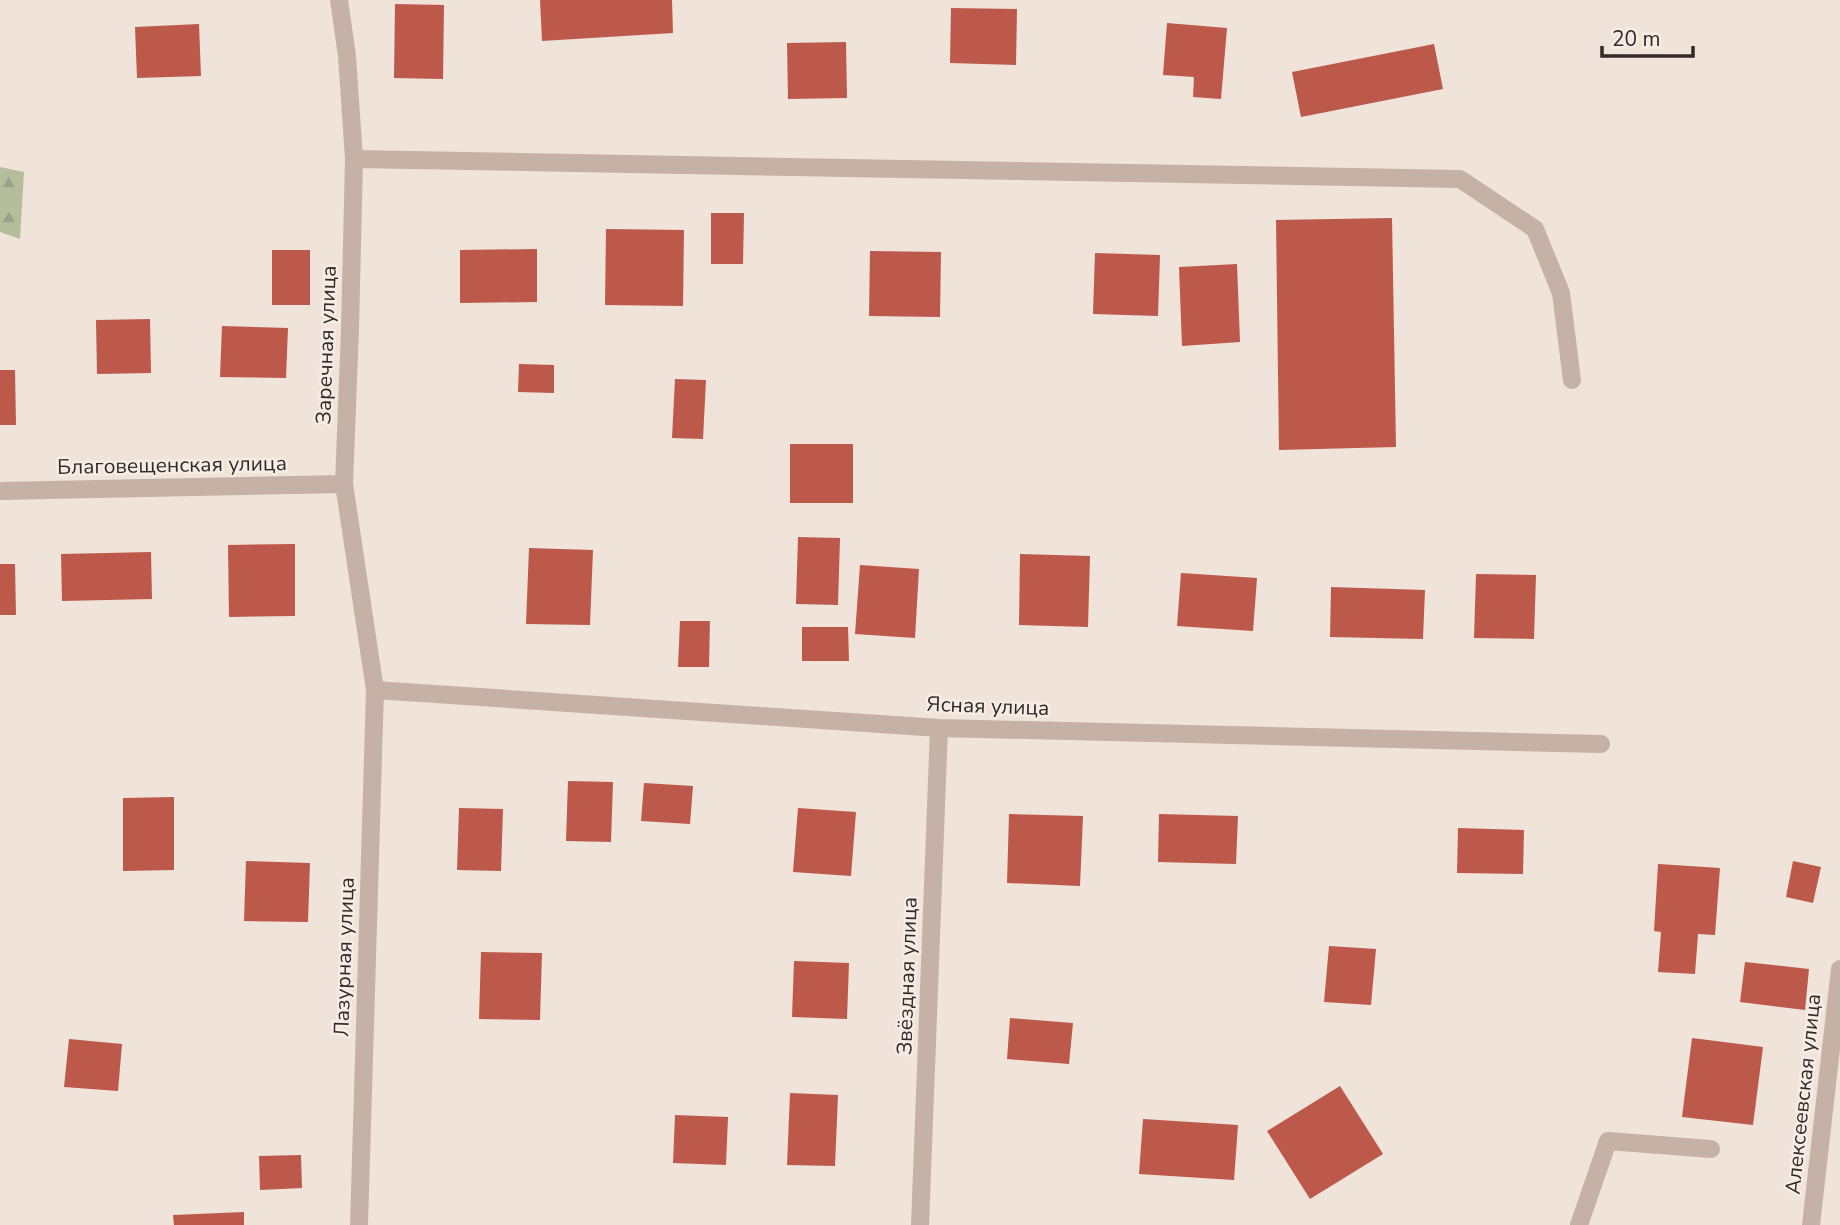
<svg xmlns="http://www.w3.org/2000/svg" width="1840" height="1225" font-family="'Nunito Sans',sans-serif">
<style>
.forest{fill:url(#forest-firs)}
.building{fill:#bc594b}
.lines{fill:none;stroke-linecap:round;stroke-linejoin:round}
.minor{stroke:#c6b1a7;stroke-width:18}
.labels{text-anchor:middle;stroke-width:5;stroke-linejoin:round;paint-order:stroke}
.street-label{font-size:21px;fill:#332927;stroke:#f7ede6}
</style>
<defs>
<pattern id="forest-firs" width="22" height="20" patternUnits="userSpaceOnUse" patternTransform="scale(1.75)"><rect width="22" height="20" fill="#b5bd9b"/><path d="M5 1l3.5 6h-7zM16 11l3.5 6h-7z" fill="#9ca286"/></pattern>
</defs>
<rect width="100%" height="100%" fill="#efe3da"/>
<!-- forest -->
<path class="forest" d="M0,167L24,172L20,239L0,232Z"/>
<!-- building -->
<path class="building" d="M540,0H672L673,33L542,41Z
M395,4L444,5L443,79L394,78Z
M951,8L1017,9L1016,65L950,63Z
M1167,23L1227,28L1221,99L1193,97L1194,77L1163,75Z
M199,24L201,76L137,78L135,27Z
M846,42L847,98L788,99L787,43Z
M1434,44L1443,89L1301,117L1292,72Z
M711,213H744L743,264H711Z
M1392,218L1396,447L1279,450L1276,220Z
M606,229L684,230L683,306L605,305Z
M537,249V302L460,303V250Z
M272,250H310V305H272Z
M870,251L941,252L940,317L869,316Z
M1095,253L1160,255L1158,316L1093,314Z
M1237,264L1240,342L1182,346L1179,267Z
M150,319L151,373L97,374L96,320Z
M222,326L288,328L286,378L220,377Z
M519,364L554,365V393L518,392Z
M0,370H15L16,425H0Z
M675,379L706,380L703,439L672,438Z
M790,444H853V503H790Z
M798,537L840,538L838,605L796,604Z
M295,544V616L229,617L228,545Z
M529,548L593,550L590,625L526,624Z
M151,552L152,599L62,601L61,554Z
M1020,554L1090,556L1088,627L1019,625Z
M0,564H15L16,615H0Z
M860,565L919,569L915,638L855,634Z
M1181,573L1257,578L1253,631L1177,626Z
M1476,574L1536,575L1534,639L1474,638Z
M1331,587L1425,590L1423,639L1330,637Z
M680,621H710L709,667H678Z
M802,627H848L849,661H802Z
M568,781L613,782L611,842L566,841Z
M644,783L693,786L690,824L641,821Z
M174,797V870L123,871V798Z
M459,808L503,809L501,871L457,870Z
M798,808L856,812L851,876L793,872Z
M1009,814L1083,816L1080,886L1007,883Z
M1159,814L1238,816L1236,864L1158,862Z
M1458,828L1524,830L1523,874L1457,873Z
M246,861L310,863L308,922L244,921Z
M1793,861L1821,867L1813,903L1786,897Z
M1658,864L1720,868L1715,935L1698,934L1695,974L1658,972L1661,932L1654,931Z
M1329,946L1376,949L1371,1005L1324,1002Z
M481,952L542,953L540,1020L479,1019Z
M794,961L849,963L847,1019L792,1017Z
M1745,962L1809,969L1805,1010L1740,1002Z
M1010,1018L1073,1023L1069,1064L1007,1059Z
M1692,1038L1763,1047L1753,1125L1682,1117Z
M69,1039L122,1044L118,1091L64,1087Z
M1340,1086L1383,1154L1310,1199L1267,1131Z
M790,1093L838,1095L835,1166L787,1165Z
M675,1115L728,1117L726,1165L673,1163Z
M1143,1119L1238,1125L1234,1180L1139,1174Z
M301,1155L302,1188L260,1190L259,1156Z
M244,1212V1225H174L173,1215Z"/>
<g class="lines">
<!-- minor -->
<path class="minor" d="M339,0L347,56L354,159L350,329L344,484L375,690L359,1225
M354,159L1460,179L1535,229L1561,293L1572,380
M0,491L344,484
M375,690L939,728L1601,744
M920,1225L939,728
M1579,1225L1608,1141L1711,1149
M1811,1225L1840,969"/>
</g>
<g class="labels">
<!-- street labels -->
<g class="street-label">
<text transform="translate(326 345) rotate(-88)" y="7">Заречная улица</text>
<text transform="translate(172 465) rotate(-1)" y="7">Благовещенская улица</text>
<text transform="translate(988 706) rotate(2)" y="7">Ясная улица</text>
<text transform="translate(344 957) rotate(-88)" y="7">Лазурная улица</text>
<text transform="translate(907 976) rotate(-88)" y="7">Звёздная улица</text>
<text transform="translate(1803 1094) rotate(-84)" y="7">Алексеевская улица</text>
</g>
</g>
<!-- scale -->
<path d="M1602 46v10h91v-10" fill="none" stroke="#332927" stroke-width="3.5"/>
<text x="1612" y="46" font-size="21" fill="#332927" stroke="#f7ede6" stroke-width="5" paint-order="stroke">20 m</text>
</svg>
